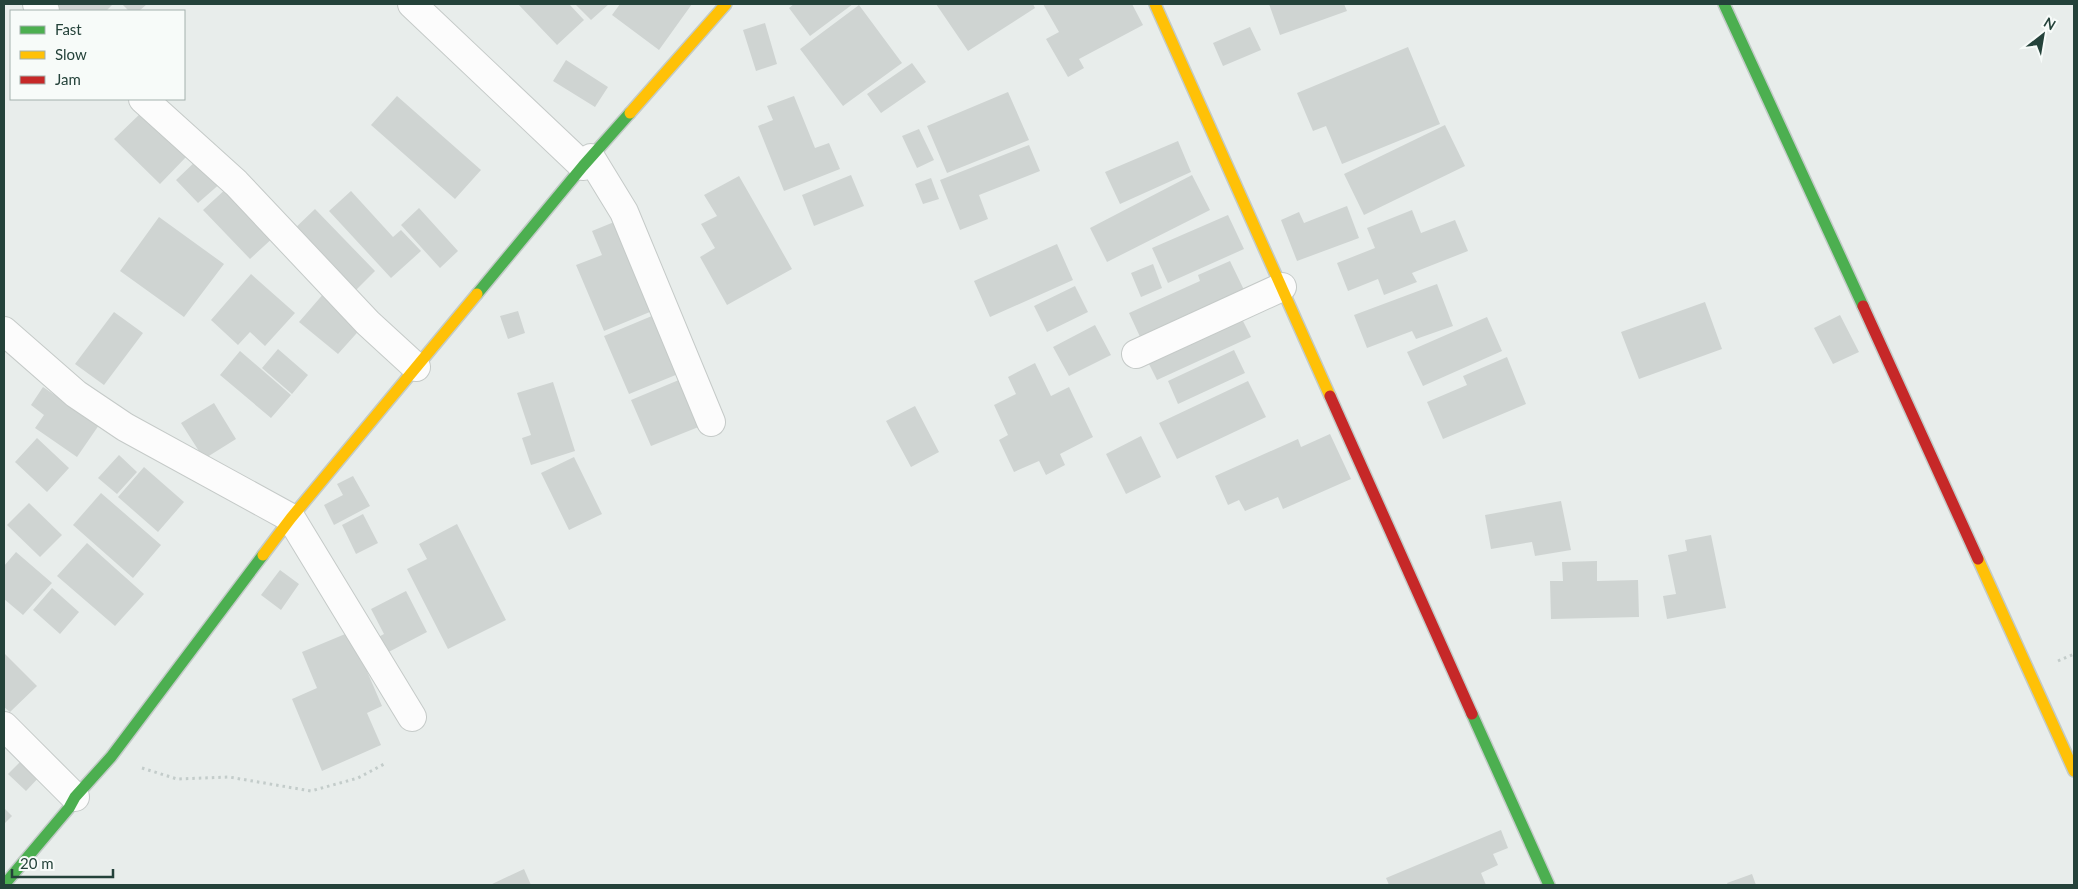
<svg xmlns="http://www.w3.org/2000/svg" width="2078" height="889" font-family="Lato,sans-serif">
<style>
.building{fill:#cfd4d2}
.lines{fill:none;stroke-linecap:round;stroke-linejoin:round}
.street-casing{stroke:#c5cac8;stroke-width:30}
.fast-casing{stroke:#c3cbc8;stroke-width:14}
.slow-casing{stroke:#c3cbc8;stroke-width:14}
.jam-casing{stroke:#c3cbc8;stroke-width:14}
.path{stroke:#c3ccca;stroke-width:3;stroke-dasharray:2.5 4;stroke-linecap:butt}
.street{stroke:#fcfcfc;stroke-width:28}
.fast{stroke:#4caf50;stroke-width:11}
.slow{stroke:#ffc107;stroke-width:11}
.jam{stroke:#c62828;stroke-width:11}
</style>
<rect width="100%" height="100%" fill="#e8edeb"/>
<!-- building -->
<path class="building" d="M52,4H110L112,5L106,11H60Z
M122,4H147L139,11H129Z
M518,4H569L584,20L557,45Z
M575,4H609L591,20Z
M620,4H692L659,50L612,15Z
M794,4H853L810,36L789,8Z
M936,4H1033L1035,8L968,51Z
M1043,4H1132L1143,25L1079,59L1084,68L1068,77L1046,39L1059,32Z
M1269,4H1344L1347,11L1280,35Z
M859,5L902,63L843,106L800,49Z
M765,23L777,64L756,71L743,30Z
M1250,27L1261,50L1223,66L1213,43Z
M1408,47L1440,124L1342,164L1326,126L1313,131L1297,93Z
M566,60L608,87L595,107L553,81Z
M912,63L926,82L881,113L867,94Z
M1008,92L1029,140L947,173L927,126Z
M397,96L481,170L455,199L371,125Z
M794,96L815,148L829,143L840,169L784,191L758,126L773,120L767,106Z
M142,112L187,156L160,184L114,139Z
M1445,125L1465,166L1364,215L1344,174Z
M919,129L934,160L917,168L902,136Z
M1178,141L1191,172L1120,204L1105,172Z
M1029,145L1040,171L979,195L988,219L960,230L940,180Z
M199,158L222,182L198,203L176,180Z
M851,175L864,206L814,226L802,195Z
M1192,175L1210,210L1107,262L1090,228Z
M739,176L792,269L727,305L700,257L715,248L701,224L717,216L704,195Z
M931,178L939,199L923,204L915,184Z
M229,186L276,235L250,259L203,210Z
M351,191L393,237L401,230L421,251L391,278L329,211Z
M1347,206L1359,238L1297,261L1281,220L1299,212L1304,223Z
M419,208L458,251L440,268L401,225Z
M315,209L375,271L352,294L291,232Z
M1412,210L1421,233L1455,220L1468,251L1412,273L1417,282L1384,295L1378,279L1348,291L1337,263L1375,248L1367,228Z
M1228,215L1244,249L1168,283L1152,248Z
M159,217L224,264L184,317L120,271Z
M619,220L657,309L604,331L576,265L602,255L592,231Z
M1057,244L1073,280L990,317L974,281Z
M1230,261L1246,294L1142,341L1129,313L1200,281L1198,275Z
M1153,264L1162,288L1141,297L1131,273Z
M251,274L295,313L265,346L250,332L238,345L211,320Z
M1437,284L1453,326L1416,339L1412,331L1367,348L1354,315Z
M1075,286L1088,312L1047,332L1034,306Z
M325,292L364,325L338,354L299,322Z
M1705,302L1722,349L1639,379L1621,332Z
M518,311L525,333L508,339L500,316Z
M114,312L143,333L104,385L75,364Z
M659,313L683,372L629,394L604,336Z
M1240,315L1251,337L1157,380L1146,358Z
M1840,315L1859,352L1833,364L1814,328Z
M1487,317L1502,351L1423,386L1407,352Z
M1095,325L1111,355L1069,376L1053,347Z
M278,349L308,375L292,394L262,368Z
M1234,350L1245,373L1178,404L1168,381Z
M240,351L291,395L271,418L220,375Z
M1507,357L1526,404L1443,439L1427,402L1467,385L1463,376Z
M1035,363L1051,396L1069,387L1093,437L1060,454L1065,465L1046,475L1039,461L1014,472L999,440L1008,435L994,405L1016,394L1008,377Z
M686,377L706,424L651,446L631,400Z
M1248,381L1266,417L1177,459L1159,423Z
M553,382L575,451L531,465L522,438L531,435L517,393Z
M43,387L99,425L77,457L35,428L44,415L31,405Z
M214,403L236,439L204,459L181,423Z
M915,406L939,452L911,467L886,421Z
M1330,434L1351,479L1283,509L1278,497L1245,511L1239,500L1228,505L1215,476L1298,439L1301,447Z
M1141,436L1161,477L1126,494L1106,454Z
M37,438L69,468L47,492L15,462Z
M119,455L137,472L117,494L98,478Z
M574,457L602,514L569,530L541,473Z
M144,467L184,502L158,532L118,497Z
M353,476L370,506L334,525L324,505L343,495L337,484Z
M101,493L161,545L133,578L73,525Z
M1561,501L1571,550L1535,556L1532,542L1491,549L1485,515Z
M29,503L62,535L40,557L7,525Z
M363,514L378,543L356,554L342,525Z
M457,524L506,620L448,649L407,569L427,559L419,544Z
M1711,535L1726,608L1667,619L1663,596L1676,594L1668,555L1687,551L1685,540Z
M87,543L144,594L115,626L57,576Z
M16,552L52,583L23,615L4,599V566Z
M1597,561V581L1638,580L1639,617L1551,619L1550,581H1563L1562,562Z
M280,570L299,584L281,610L261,595Z
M52,588L79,612L60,634L33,610Z
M406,591L427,632L379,657L371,641L384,634L371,609Z
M350,632L382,706L367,713L381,745L322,771L292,699L317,688L302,652Z
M4,653L37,686L10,712L4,707Z
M25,757L42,774L26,791L8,774Z
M4,808L12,816L4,824Z
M1501,830L1508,848L1493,854L1498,865L1481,873L1486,885H1389L1386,878Z
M524,869L531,885H490Z
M1752,874L1756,885H1728L1727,883Z"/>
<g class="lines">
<defs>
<path id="street" d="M37,4L45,11
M412,4L583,166
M143,99L236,183L368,323L416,367
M591,158L624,212L711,422
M4,331L76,394L125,427L291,518L412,717
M1136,354L1282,287
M4,726L75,797"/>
<path id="fast" d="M1724,4L1863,306
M477,294L583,166L630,113
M1472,714L1549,885
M4,885L69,808L75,797L111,757L263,555"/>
<path id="slow" d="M1155,4L1330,396
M630,113L726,4
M263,555L291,518L477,294
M1978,559L2074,771"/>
<path id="jam" d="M1863,306L1978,559
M1330,396L1472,714"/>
</defs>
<!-- street casing -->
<use href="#street" class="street-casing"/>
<!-- fast casing -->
<use href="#fast" class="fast-casing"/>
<!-- slow casing -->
<use href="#slow" class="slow-casing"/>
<!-- jam casing -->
<use href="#jam" class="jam-casing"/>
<!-- path -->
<path class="path" d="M2058,661L2074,654
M142,768L177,779L229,777L311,791L358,778L386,763"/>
<!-- street -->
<use href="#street" class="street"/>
<!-- fast -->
<use href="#fast" class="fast"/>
<!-- slow -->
<use href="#slow" class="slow"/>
<!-- jam -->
<use href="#jam" class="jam"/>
</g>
<!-- border -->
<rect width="2078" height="889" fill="none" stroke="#24423a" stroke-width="10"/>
<!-- legend -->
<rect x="10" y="10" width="175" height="90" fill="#f7fbf9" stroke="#a3b1ad"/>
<rect x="20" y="26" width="25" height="8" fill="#4caf50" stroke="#a3b1ad"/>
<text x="55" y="35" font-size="15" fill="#24423a">Fast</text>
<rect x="20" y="51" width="25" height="8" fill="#ffc107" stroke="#a3b1ad"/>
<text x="55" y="60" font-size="15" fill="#24423a">Slow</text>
<rect x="20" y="76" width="25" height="8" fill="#c62828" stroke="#a3b1ad"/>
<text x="55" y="85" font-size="15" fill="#24423a">Jam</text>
<!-- north arrow -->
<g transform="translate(2043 35) rotate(31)" stroke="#f7fbf9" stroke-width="4" paint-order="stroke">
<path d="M0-4L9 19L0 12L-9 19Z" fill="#24423a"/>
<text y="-8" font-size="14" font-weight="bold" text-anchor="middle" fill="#24423a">N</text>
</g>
<!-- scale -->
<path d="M12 869v8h101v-8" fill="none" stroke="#24423a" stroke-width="2.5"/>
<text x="20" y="869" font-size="15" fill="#24423a" stroke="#f7fbf9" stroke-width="4" paint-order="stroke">20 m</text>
</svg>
